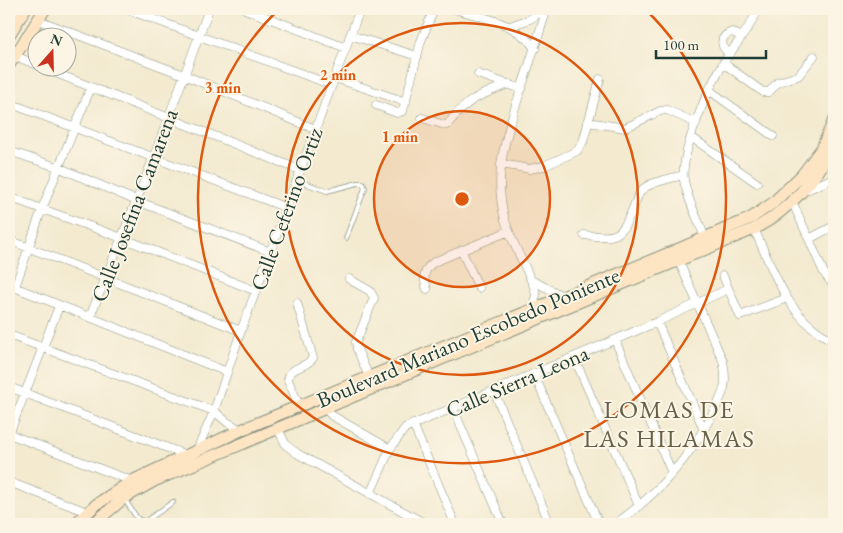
<svg xmlns="http://www.w3.org/2000/svg" width="843" height="533" font-family="'EB Garamond',serif">
<style>
.lines{fill:none;stroke-linecap:round;stroke-linejoin:round}
.lane-casing{stroke:#899482;stroke-width:5.5}
.street-casing{stroke:#899482;stroke-width:9}
.secondary-casing{stroke:#899482;stroke-width:13}
.lane{stroke:#fff;stroke-width:4}
.street{stroke:#fff;stroke-width:8}
.secondary{stroke:#fde5c4;stroke-width:11}
.ring{fill:none;stroke:#de580e;stroke-width:2.5}
.labels{text-anchor:middle;stroke-width:4;stroke-linejoin:round;paint-order:stroke}
.street-label{font-size:22px;fill:#1f3d34;stroke:#fcf5e5}
.quarter-label{font-size:25px;letter-spacing:1px;fill:#666149;stroke:#fcf5e5}
.centre{fill:#de580e;stroke:#fcf5e5;stroke-width:2.5}
.ring-label{font-size:15px;text-anchor:middle;font-weight:bold;fill:#de580e;stroke:#fcf5e5;stroke-width:4;stroke-linejoin:round;paint-order:stroke}
</style>
<rect width="100%" height="100%" fill="#fcf5e5"/>
<filter id="ink" filterUnits="userSpaceOnUse"><feTurbulence type="fractalNoise" baseFrequency=".02" numOctaves="2"/><feDisplacementMap in="SourceGraphic" scale="10" xChannelSelector="R" yChannelSelector="G"/><feConvolveMatrix kernelMatrix="1 2 1 2 8 2 1 2 1" color-interpolation-filters="sRGB"/></filter>
<filter id="wash" filterUnits="userSpaceOnUse"><feTurbulence type="fractalNoise" baseFrequency=".0096" numOctaves="4" result="noise"/><feDisplacementMap in="SourceGraphic" scale="20" xChannelSelector="R" yChannelSelector="G"/><feGaussianBlur stdDeviation="1.12" result="paint"/><feColorMatrix in="noise" values="0 0 0 0 0 0 0 0 0 0 0 0 0 0 0 0 0 1.4 0 .05"/><feComposite in="paint" operator="in"/></filter>
<g filter="url(#wash)">
<rect width="100%" height="100%" fill="#f3ead0"/>
</g>
<g filter="url(#ink)">
<g class="lines">
<defs>
<path id="lane" d="M296,180L327,191L358,183H363L365,188L346,238
M125,500L137,518L141,521H146L173,502"/>
<path id="street" d="M11,9L23,14
M126,9L332,85
M245,9L346,48
M455,9C483,18 517,22 535,49
M38,20L184,75L315,129
M510,26L530,19L546,9
M350,35L417,56
M9,54L38,65
M729,54C720,46 719,36 732,32L742,37
M723,63L760,90L763,92H769L778,82L798,76L814,56
M43,68L300,170
M478,74L522,89
M335,78L406,102
M709,90L773,136
M9,103L287,208
M376,105L397,113L403,111L421,41L434,9
M422,118L445,125H447C469,98 477,96 509,84
M588,122L625,128L660,111L667,110L696,123
M691,137L757,183
M9,151L60,168L137,201L271,252
M501,164L530,169L544,166L577,151L583,142L600,79
M804,191L834,178
M9,197L122,238L256,291
M792,201L824,273L834,286
M754,229C775,273 787,319 834,341
M584,235C618,238 620,239 634,206C636,201 638,193 643,189C650,182 673,178 683,175
M705,238C698,219 687,199 684,180C680,153 708,88 723,64C734,45 750,30 758,9
M809,239L834,226
M9,240L241,331
M461,250L479,288
M723,276L740,316L787,298
M349,279L370,291L374,298L356,342L357,349L369,377
M531,280L565,297
M9,285L227,372
M15,287L42,209L91,87
M427,289C423,277 423,270 434,262L509,231
M297,303L313,358C307,368 289,366 288,380L300,407
M532,310L536,295L534,287C525,265 512,243 505,220C492,172 507,134 521,89C530,63 538,36 547,9
M90,317L153,159L209,9
M657,322L704,430
M9,335L214,411L227,422L241,430
M615,340L672,473
M574,357L639,506
M534,374L599,524
M9,387L186,455
M494,391L550,524
M325,408L331,415L390,449
M453,408L503,524
M413,424L455,524
M278,429L286,445L298,454L426,524
M9,434L59,306
M9,434L132,481
M197,450L214,411L241,331L360,9
M9,482L87,512
M370,494L390,449L405,428L657,322L728,289
M615,524C653,498 685,463 708,422C714,411 721,400 724,388C726,378 725,370 723,361L677,257"/>
<path id="secondary" d="M9,35L25,9
M9,65L45,9
M75,524L97,504L132,481L241,430L674,251L751,218L773,203L802,175L822,148L834,120
M93,524L124,498L154,481L432,363L754,229C788,211 817,179 834,145"/>
</defs>
<!-- lane casing -->
<use href="#lane" class="lane-casing"/>
<!-- street casing -->
<use href="#street" class="street-casing"/>
<!-- secondary casing -->
<use href="#secondary" class="secondary-casing"/>
<!-- lane -->
<use href="#lane" class="lane"/>
<!-- street -->
<use href="#street" class="street"/>
<!-- secondary -->
<use href="#secondary" class="secondary"/>
</g>
</g>
<!-- distance rings -->
<circle cx="462" cy="199" r="88" fill="#de580e" fill-opacity=".12"/>
<g class="ring">
<circle cx="462" cy="199" r="88"/>
<circle cx="462" cy="199" r="176"/>
<path d="M645 9A264 264 0 1 1 279 9"/>
</g>
<g class="labels">
<!-- street labels -->
<g class="street-label">
<text transform="translate(134 205) rotate(-69)" y="8">Calle Josefina Camarena</text>
<text transform="translate(286 209) rotate(-70)" y="8">Calle Ceferino Ortiz</text>
<text transform="translate(468 337) rotate(-23)" y="8">Boulevard Mariano Escobedo Poniente</text>
<text transform="translate(517 381) rotate(-23)" y="8">Calle Sierra Leona</text>
</g>
<!-- quarter labels -->
<g class="quarter-label">
<text x="669" y="418">LOMAS DE<tspan x="669" dy="29">LAS HILAMAS</tspan></text>
</g>
</g>
<circle cx="462" cy="199" r="8" class="centre"/>
<g class="ring-label">
<text x="338" y="80">2 min</text>
<text x="223" y="93">3 min</text>
<text x="400" y="142">1 min</text>
</g>
<!-- margin -->
<rect width="843" height="533" fill="none" stroke="#fcf5e5" stroke-width="30"/>
<!-- north arrow -->
<g transform="translate(52 52) rotate(20)"><circle r="24" fill="#fcf5e5" stroke="#a4ab9e"/>
<path d="M0-4L9 19L0 12L-9 19Z" fill="#c8321e"/>
<text y="-8" font-size="14" font-weight="bold" text-anchor="middle" fill="#1f3d34">N</text>
</g>
<!-- scale -->
<path d="M656 50v8h110v-8" fill="none" stroke="#1f3d34" stroke-width="2.5"/>
<text x="663" y="50" font-size="15" fill="#1f3d34" stroke="#fcf5e5" stroke-width="4" paint-order="stroke">100 m</text>
</svg>
